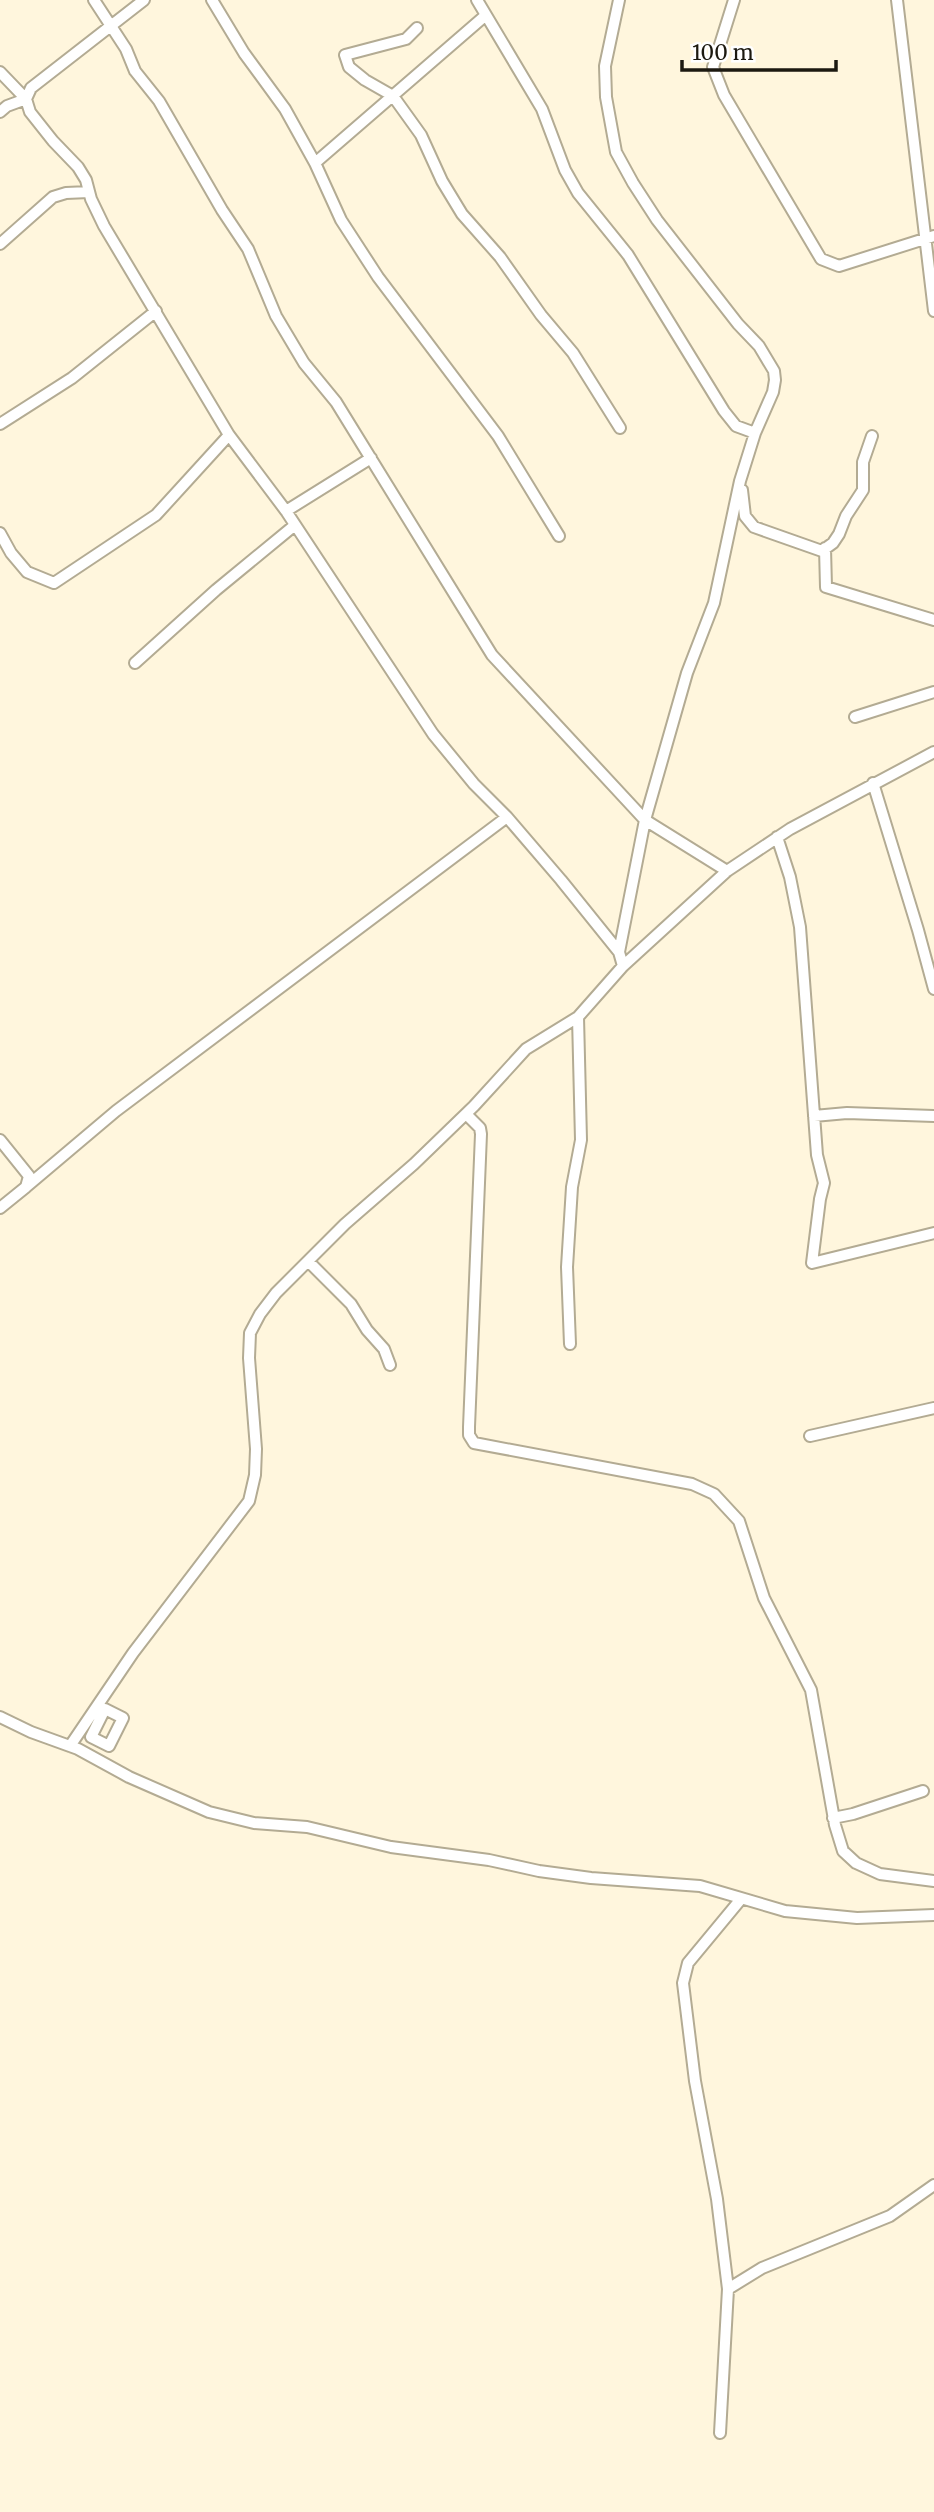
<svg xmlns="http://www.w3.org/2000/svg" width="934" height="2512" font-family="Merriweather,serif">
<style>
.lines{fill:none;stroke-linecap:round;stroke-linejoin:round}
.street-casing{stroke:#b3ab93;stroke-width:14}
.street{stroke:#fff;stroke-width:10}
</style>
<rect width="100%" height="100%" fill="#fff6dd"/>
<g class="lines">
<defs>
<path id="street" d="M94,0L126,49L135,71L159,101L222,210L248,249L276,316L304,363L336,402L492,655L645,820L727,871
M144,0L31,88L26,99L30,112L53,141L78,167L86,180L91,199L104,226L229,435L286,511L433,734L474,784L507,817L561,880L619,952L623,966
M212,0L244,53L285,109L315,163L341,220L378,277L498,436L559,536
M477,0L542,109L565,170L578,193L628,255L724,411L736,426L755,433
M734,0L713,67L724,95L821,259L839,266L934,236
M897,0L934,311
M417,28L406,39L345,55L349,67L365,80L393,96L421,135L442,181L462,214L500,257L541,315L573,353L620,428
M0,72L26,99L7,106L0,112
M315,163L486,15
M0,244L53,197L66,193L89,192
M0,424L72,378L156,311
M742,490L745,516L754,527L822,551L833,543L839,534L846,516L863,490V462L872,436
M286,511L371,458
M0,533L11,553L27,572L54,583L156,515L229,435
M825,548L826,587L934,620
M135,663L216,590L295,525
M855,717L934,692
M873,783L918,930L934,989
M777,837L790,877L800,927L817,1155L824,1183L820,1199L812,1263L934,1233
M619,952L645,820L687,673L714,603L740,481L755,433L773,392L775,380L774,371L759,346L738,324L657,220L633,183L616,152L606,97L605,66L619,0
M466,1114L480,1128L481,1134L469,1427V1435L474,1443L692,1484L714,1494L739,1521L764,1598L811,1690L835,1825L843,1851L856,1863L880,1874L934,1881
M814,1116L847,1113L934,1116
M0,1140L29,1176L26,1187L0,1208
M26,1187L116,1111L507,817
M308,1261L351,1304L367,1330L384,1349L390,1365
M570,1344L567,1267L572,1187L581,1140L578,1017
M810,1436L934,1408
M105,1709L123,1718L109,1746L91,1737Z
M0,1717L31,1732L78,1749L129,1777L209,1812L254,1823L307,1827L391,1847L489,1860L539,1871L591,1878L700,1886L785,1911L857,1918L934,1915
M70,1746L133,1653L249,1501L255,1475L256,1449L249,1358L250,1333L260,1314L276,1293L345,1224L414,1164L474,1106L526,1049L578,1017L623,966L727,871L790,829L934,752
M833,1818L853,1814L923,1791
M728,2289L762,2268L890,2216L934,2185
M720,2433L728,2289L717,2199L695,2081L683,1983L688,1963L741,1899"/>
</defs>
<!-- street casing -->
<use href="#street" class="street-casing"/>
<!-- street -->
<use href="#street" class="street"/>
</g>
<!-- scale -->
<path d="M682 60v10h154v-10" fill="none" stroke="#1c1910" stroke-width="3.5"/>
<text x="692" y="60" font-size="21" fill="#1c1910" stroke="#ffffff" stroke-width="5" paint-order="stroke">100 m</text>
</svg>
